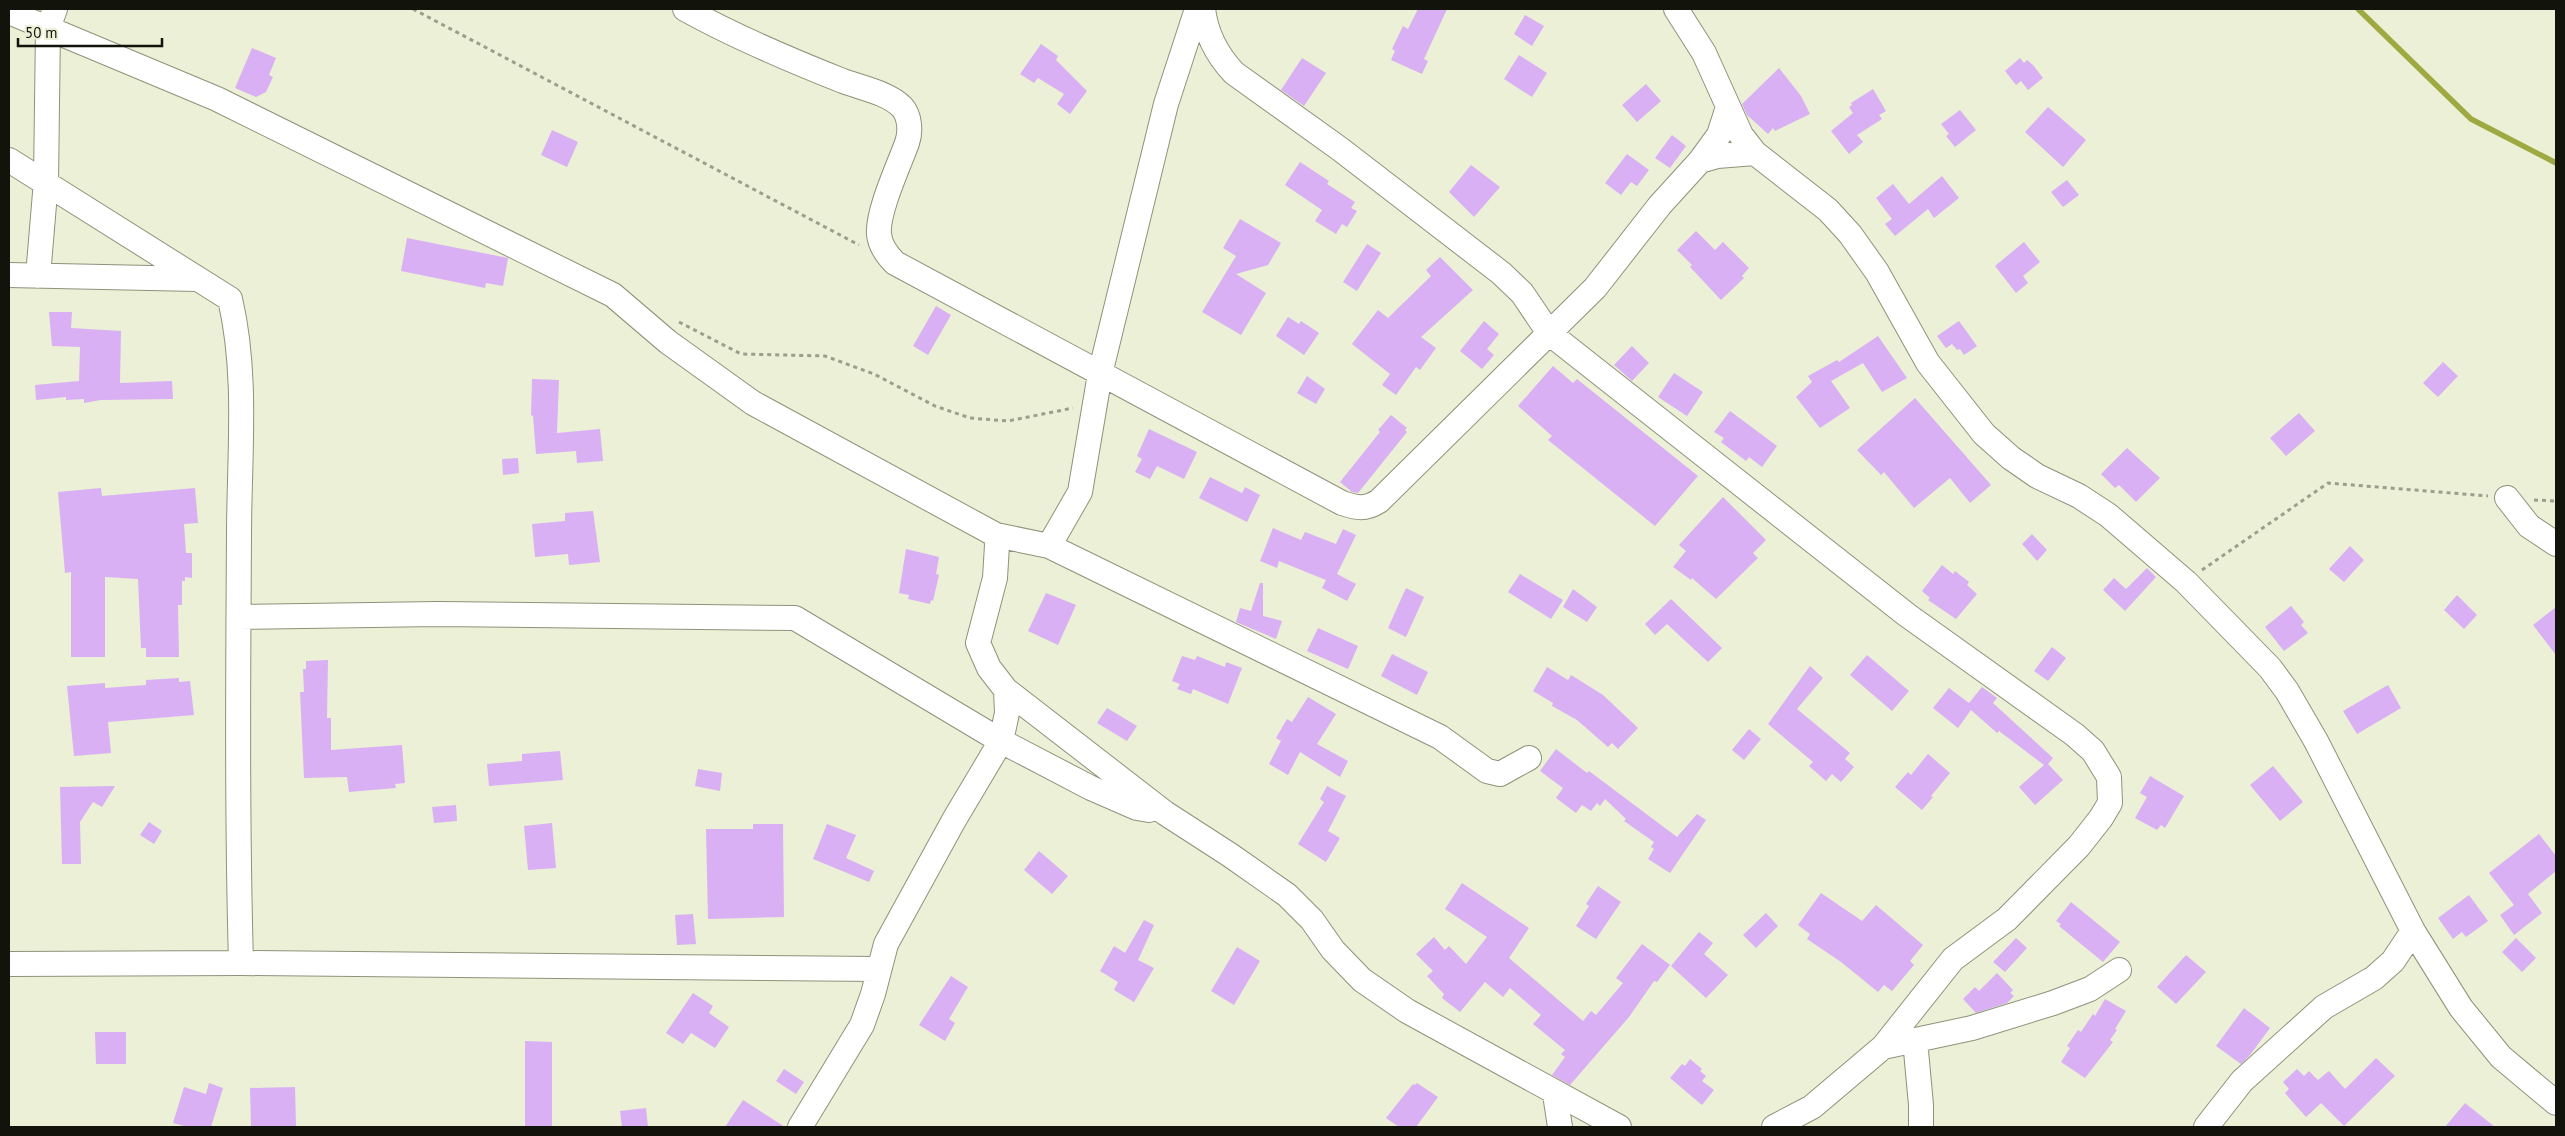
<svg xmlns="http://www.w3.org/2000/svg" width="2565" height="1136" font-family="'PT Sans',sans-serif">
<style>
.lines{fill:none;stroke-linecap:round;stroke-linejoin:round}
.stream{stroke:#9ea941;stroke-width:5.5}
.building{fill:#d9b0f4}
.minor-casing{stroke:#8f927b;stroke-width:26}
.path{stroke:#9b9e8b;stroke-width:3;stroke-dasharray:4 4;stroke-linecap:butt}
.minor{stroke:#fff;stroke-width:24}
</style>
<rect width="100%" height="100%" fill="#ebf0d6"/>
<g class="lines">
<!-- stream -->
<path class="stream" d="M2358,9L2471,119L2556,163"/>
</g>
<!-- building -->
<path class="building" d="M1418,9H1447L1424,59L1428,61L1422,74L1391,60L1395,51L1392,49L1403,26L1408,29Z
M1525,15L1544,26L1532,46L1514,34Z
M1041,44L1058,56L1056,60L1087,91L1070,114L1057,104L1064,94L1038,78L1034,83L1020,74Z
M252,48L276,58L269,75L273,77L266,92L256,97L235,88Z
M1519,55L1547,73L1532,97L1504,79Z
M1302,58L1326,73L1304,106L1281,90Z
M2020,58L2024,63L2027,60L2033,65L2043,78L2028,90L2021,81L2016,85L2005,71Z
M1779,68L1801,96L1810,114L1775,131L1773,128L1768,134L1747,115L1742,104Z
M1646,84L1661,101L1637,122L1622,105Z
M1873,89L1886,111L1879,115L1882,119L1857,135L1863,142L1849,154L1831,131L1853,113L1849,107L1852,105L1851,103Z
M2048,107L2086,140L2063,167L2025,132Z
M1960,110L1976,130L1955,147L1946,136L1949,134L1941,124Z
M552,130L578,142L567,167L541,155Z
M1672,135L1686,146L1670,168L1655,158Z
M1627,154L1649,170L1637,186L1631,182L1621,195L1605,183Z
M1300,162L1329,181L1327,184L1355,202L1351,208L1357,211L1347,227L1342,224L1336,234L1315,221L1322,210L1285,185Z
M1471,165L1500,187L1474,217L1449,192Z
M1942,176L1959,198L1934,218L1928,209L1895,236L1885,224L1892,219L1876,198L1893,184L1909,204Z
M2067,180L2079,195L2063,207L2051,192Z
M1240,219L1281,243L1268,265L1236,274L1266,293L1241,335L1202,312L1236,256L1223,248Z
M1696,231L1715,250L1723,242L1749,268L1742,276L1744,278L1721,300L1690,267L1692,265L1677,250Z
M407,238L508,258L503,286L486,283L485,288L401,271Z
M2024,242L2040,262L2023,276L2028,283L2016,293L1995,266Z
M1367,244L1381,253L1357,291L1343,282Z
M1440,257L1473,290L1421,337L1436,348L1420,370L1416,367L1396,395L1382,385L1390,374L1352,344L1378,310L1388,318L1431,276L1426,270Z
M936,306L951,315L928,355L913,346Z
M49,312H72L71,328L121,331L120,383L172,381L173,399L101,400L84,403V399L66,400V397L36,400L35,385L79,381L80,347L52,346Z
M1288,317L1299,324L1301,321L1319,333L1304,355L1276,336Z
M1484,321L1499,334L1487,349L1494,355L1482,369L1460,351Z
M1959,321L1977,346L1964,355L1960,349L1957,350L1952,344L1946,348L1937,336Z
M1878,336L1907,378L1882,392L1863,363L1831,381L1850,408L1820,428L1796,397L1812,382L1808,376L1837,360L1839,362Z
M1632,346L1649,363L1632,381L1614,365Z
M2443,362L2458,376L2438,397L2423,383Z
M1553,366L1573,383L1577,379L1698,476L1655,526L1548,440L1552,436L1518,406Z
M1674,373L1703,392L1687,416L1658,397Z
M1307,376L1325,389L1316,404L1297,393Z
M532,379L559,380L557,433L600,429L603,461L577,463L576,451L536,454L533,416L531,415Z
M1915,398L1991,485L1970,503L1950,478L1914,508L1884,472L1881,475L1857,450Z
M1730,411L1777,446L1762,467L1749,457L1746,461L1721,442L1724,438L1714,432Z
M2299,413L2315,431L2286,456L2270,438Z
M1391,415L1407,428L1405,430L1407,432L1358,493L1352,492L1340,482L1380,432L1378,430Z
M1149,429L1197,452L1184,479L1157,466L1150,479L1135,472L1142,459L1137,456Z
M2127,448L2160,478L2136,502L2119,485L2115,488L2101,474Z
M518,458L519,473L503,475L502,459Z
M1210,477L1242,493L1245,487L1260,495L1247,522L1199,498Z
M101,488L102,496L195,488L198,523L184,524L186,553H192V578L185,577V581H182V605H178L179,657H146V648H141L138,579L105,577V657H71V572L65,573L58,492Z
M1723,497L1766,540L1753,553L1758,558L1716,599L1692,578L1691,580L1673,567L1686,551L1679,545Z
M593,511L600,562L569,565L568,554L535,557L532,524L565,521V513Z
M1273,528L1301,540L1305,532L1336,544L1343,529L1356,535L1337,574L1356,584L1347,601L1322,588L1326,580L1279,561L1277,568L1260,561Z
M2032,534L2047,550L2037,561L2022,544Z
M2350,546L2364,560L2344,582L2329,569Z
M906,549L939,557L936,574L939,575L933,601L931,600L930,604L908,599L909,595L899,593Z
M1942,565L1953,574L1955,571L1969,582L1967,585L1977,594L1956,619L1928,600L1930,598L1922,591Z
M2147,568L2156,577L2125,611L2103,590L2114,578L2126,589Z
M1520,574L1563,600L1551,619L1508,592Z
M1260,583H1263V616L1282,621L1276,639L1236,622L1240,608L1251,611Z
M1406,588L1424,597L1406,637L1388,628Z
M1573,589L1597,607L1587,622L1563,607Z
M1046,593L1076,605L1058,645L1028,631Z
M2457,595L2477,615L2464,629L2444,610Z
M1671,599L1722,648L1708,662L1667,624L1655,635L1645,624Z
M2291,606L2304,622L2301,625L2308,633L2284,651L2265,627Z
M2556,607V655L2533,625Z
M1318,628L1358,646L1348,669L1307,651Z
M2052,647L2066,658L2048,681L2034,671Z
M1392,654L1428,672L1417,695L1381,676Z
M1867,655L1909,691L1892,711L1850,675Z
M1182,656L1195,660L1197,656L1225,667L1226,662L1242,668L1228,704L1193,689L1191,694L1177,689L1180,684L1172,681Z
M328,660L327,718H331V750L402,745L405,783L395,784L396,788L349,792L347,777L304,778L300,692H304L303,669H306V661Z
M1810,666L1823,678L1797,709L1850,753L1845,759L1854,767L1841,782L1832,774L1826,781L1809,766L1813,762L1768,724Z
M1547,667L1568,680L1571,675L1603,695L1638,728L1618,749L1612,743L1608,747L1577,720L1552,706L1553,703L1533,691Z
M179,678V682L190,681L194,715L108,722L111,753L74,756L67,686L105,683V688L146,685V680Z
M2388,685L2401,708L2357,734L2343,711Z
M1982,687L1997,698L1993,703L2053,758L2048,764L2063,780L2035,805L2019,787L2044,765L1999,731L1997,733L1971,710L1958,728L1933,708L1949,688L1969,703Z
M1308,697L1336,714L1317,744L1348,761L1340,777L1300,752L1288,775L1269,764L1281,741L1276,738L1287,719L1292,722Z
M1107,708L1137,726L1127,741L1097,723Z
M1749,729L1761,739L1744,760L1732,750Z
M1556,749L1587,773L1589,771L1677,837L1697,814L1706,820L1670,873L1648,859L1654,849L1651,847L1654,842L1624,821L1626,819L1605,799L1600,806L1597,803L1591,811L1582,805L1576,813L1556,798L1563,788L1540,771Z
M560,751L563,780L489,786L487,764L522,761V754Z
M1928,754L1950,773L1931,796L1933,797L1922,810L1895,787L1908,772L1911,775Z
M2273,766L2303,802L2280,821L2250,785Z
M698,769L722,773L720,791L695,786Z
M2150,776L2184,796L2165,828L2161,825L2157,830L2135,818L2147,797L2140,793Z
M115,786L102,807L93,802L80,822L81,864H62L60,787Z
M1327,786L1346,796L1328,831L1340,838L1326,862L1298,844L1324,802L1320,799Z
M456,805L457,821L434,823L432,807Z
M149,822L162,831L154,844L140,835Z
M552,823L556,868L528,870L524,826Z
M753,824H783L784,917L708,919L706,829H753Z
M827,824L856,835L846,858L874,871L869,882L813,859Z
M2539,834L2556,856V871L2528,894L2542,913L2514,935L2500,915L2514,905L2489,873Z
M1039,851L1068,876L1052,894L1024,870Z
M1462,883L1529,928L1509,958L1583,1021L1591,1011L1596,1015L1623,983L1616,978L1642,944L1670,965L1657,982L1654,981L1629,1017L1570,1085L1552,1075L1565,1057L1561,1054L1565,1050L1533,1024L1541,1015L1510,988L1503,997L1485,982L1460,1012L1442,998L1444,994L1427,976L1433,971L1416,954L1434,937L1445,950L1449,946L1466,964L1487,937L1445,909Z
M1598,886L1621,902L1596,939L1576,926L1589,906L1586,904Z
M1821,893L1862,921L1876,905L1923,945L1910,961L1914,965L1892,991L1884,985L1878,992L1841,962L1807,939L1810,934L1798,925Z
M2469,895L2488,921L2466,937L2462,932L2453,939L2438,918Z
M2071,902L2120,942L2103,962L2059,926L2061,924L2056,921Z
M1766,913L1778,926L1756,948L1743,935Z
M693,914L696,944L677,945L675,915Z
M1144,920L1154,925L1138,960L1154,968L1134,1002L1114,990L1118,982L1100,971L1114,946L1125,953Z
M1699,932L1713,943L1704,954L1728,975L1706,998L1671,966Z
M2016,938L2027,948L2005,972L1993,962Z
M2516,938L2536,958L2522,972L2502,952Z
M1237,947L1260,961L1234,1005L1211,991Z
M2186,955L2206,972L2176,1004L2157,987Z
M1997,973L2013,990L2010,993L2014,996L2007,1003L1976,1013L1963,999L1975,987L1979,991Z
M951,976L968,987L949,1019L955,1023L945,1041L919,1025Z
M693,993L713,1006L709,1013L729,1027L715,1048L691,1033L683,1044L666,1033Z
M2105,999L2126,1011L2115,1029L2117,1030L2110,1040L2113,1042L2085,1078L2061,1062L2070,1048L2067,1046L2078,1030L2081,1032L2093,1014L2095,1016Z
M2244,1008L2270,1028L2250,1055L2241,1064L2216,1046Z
M95,1032H126V1064H96Z
M525,1041L552,1042V1127H525Z
M2376,1058L2395,1076L2344,1126L2321,1103L2306,1117L2285,1093L2289,1089L2283,1082L2297,1069L2304,1076L2309,1071L2318,1080L2329,1071L2345,1089Z
M1690,1059L1702,1069L1700,1071L1706,1076L1702,1081L1714,1090L1702,1105L1670,1078L1682,1064L1685,1066Z
M784,1069L804,1082L796,1094L776,1081Z
M209,1083L223,1088L211,1127H188L173,1123L184,1087L206,1094Z
M1417,1083L1438,1097L1416,1127H1399L1386,1118L1413,1084L1415,1085Z
M295,1087L296,1127H251L250,1088Z
M743,1100L785,1127H725Z
M2465,1103L2495,1127H2445Z
M646,1108L648,1127H622L620,1111Z"/>
<g class="lines">
<defs>
<path id="minor" d="M685,9C735,37 790,60 843,81C862,88 888,93 902,107C910,116 911,132 907,143C899,165 877,212 879,234C880,246 887,255 895,263L1342,503C1357,508 1365,510 1379,501L1595,288L1660,205L1700,161L1719,135L1728,107
M1203,9C1206,34 1217,55 1234,73L1340,149L1501,273L1522,293L1549,333L1907,615L2075,735L2093,751L2109,777L2110,803L2101,818L2079,846L2007,919L1953,959L1883,1047L1812,1107L1774,1127
M1676,9L1704,53L1741,135L1755,153L1828,210L1850,234L1877,272L1928,363L1984,434L2011,458L2037,476L2079,496L2108,515L2186,582L2270,668L2287,691L2316,741L2413,931L2461,1008L2501,1057L2556,1103
M9,12L217,99L613,295L668,342L753,403L996,535L997,545L995,578L978,643L989,668L1006,690L1165,813L1230,855L1287,895L1312,920L1333,950L1362,980L1407,1011L1619,1127
M9,160L230,299C248,375 239,458 239,536C238,678 237,821 241,963
M1700,161L1717,156L1755,153
M9,275L197,279
M38,276L46,181L48,28L55,9
M2507,498L2529,526L2556,544
M996,535L1049,546L1080,492L1100,374L1166,104L1197,9
M1049,546L1440,737L1487,771L1500,774L1529,758
M239,617L438,614L795,618L1001,741L1091,788L1137,808L1149,810
M9,964L241,963L878,969
M1915,1040L1921,1105V1127
M1883,1047L1972,1028L2053,1003L2090,989L2119,970
M1555,1094L1560,1127
M800,1127L862,1025L873,994L886,944L954,820L1001,741L1007,713L1006,690
M2206,1127L2242,1081L2324,1007L2374,978L2393,961L2413,931"/>
</defs>
<!-- minor casing -->
<use href="#minor" class="minor-casing"/>
<!-- path -->
<path class="path" d="M413,9L859,245
M679,322L741,354L825,356L874,374L935,406L970,418L1008,421L1073,408
M2534,500L2556,501
M2202,570L2328,483L2488,496"/>
<!-- minor -->
<use href="#minor" class="minor"/>
</g>
<!-- border -->
<rect width="2565" height="1136" fill="none" stroke="#12130a" stroke-width="20"/>
<!-- scale -->
<path d="M18 38v8h144v-8" fill="none" stroke="#12130a" stroke-width="2.5"/>
<text x="25" y="38" font-size="15" fill="#12130a" stroke="#ebf0d6" stroke-width="4" paint-order="stroke">50 m</text>
</svg>
